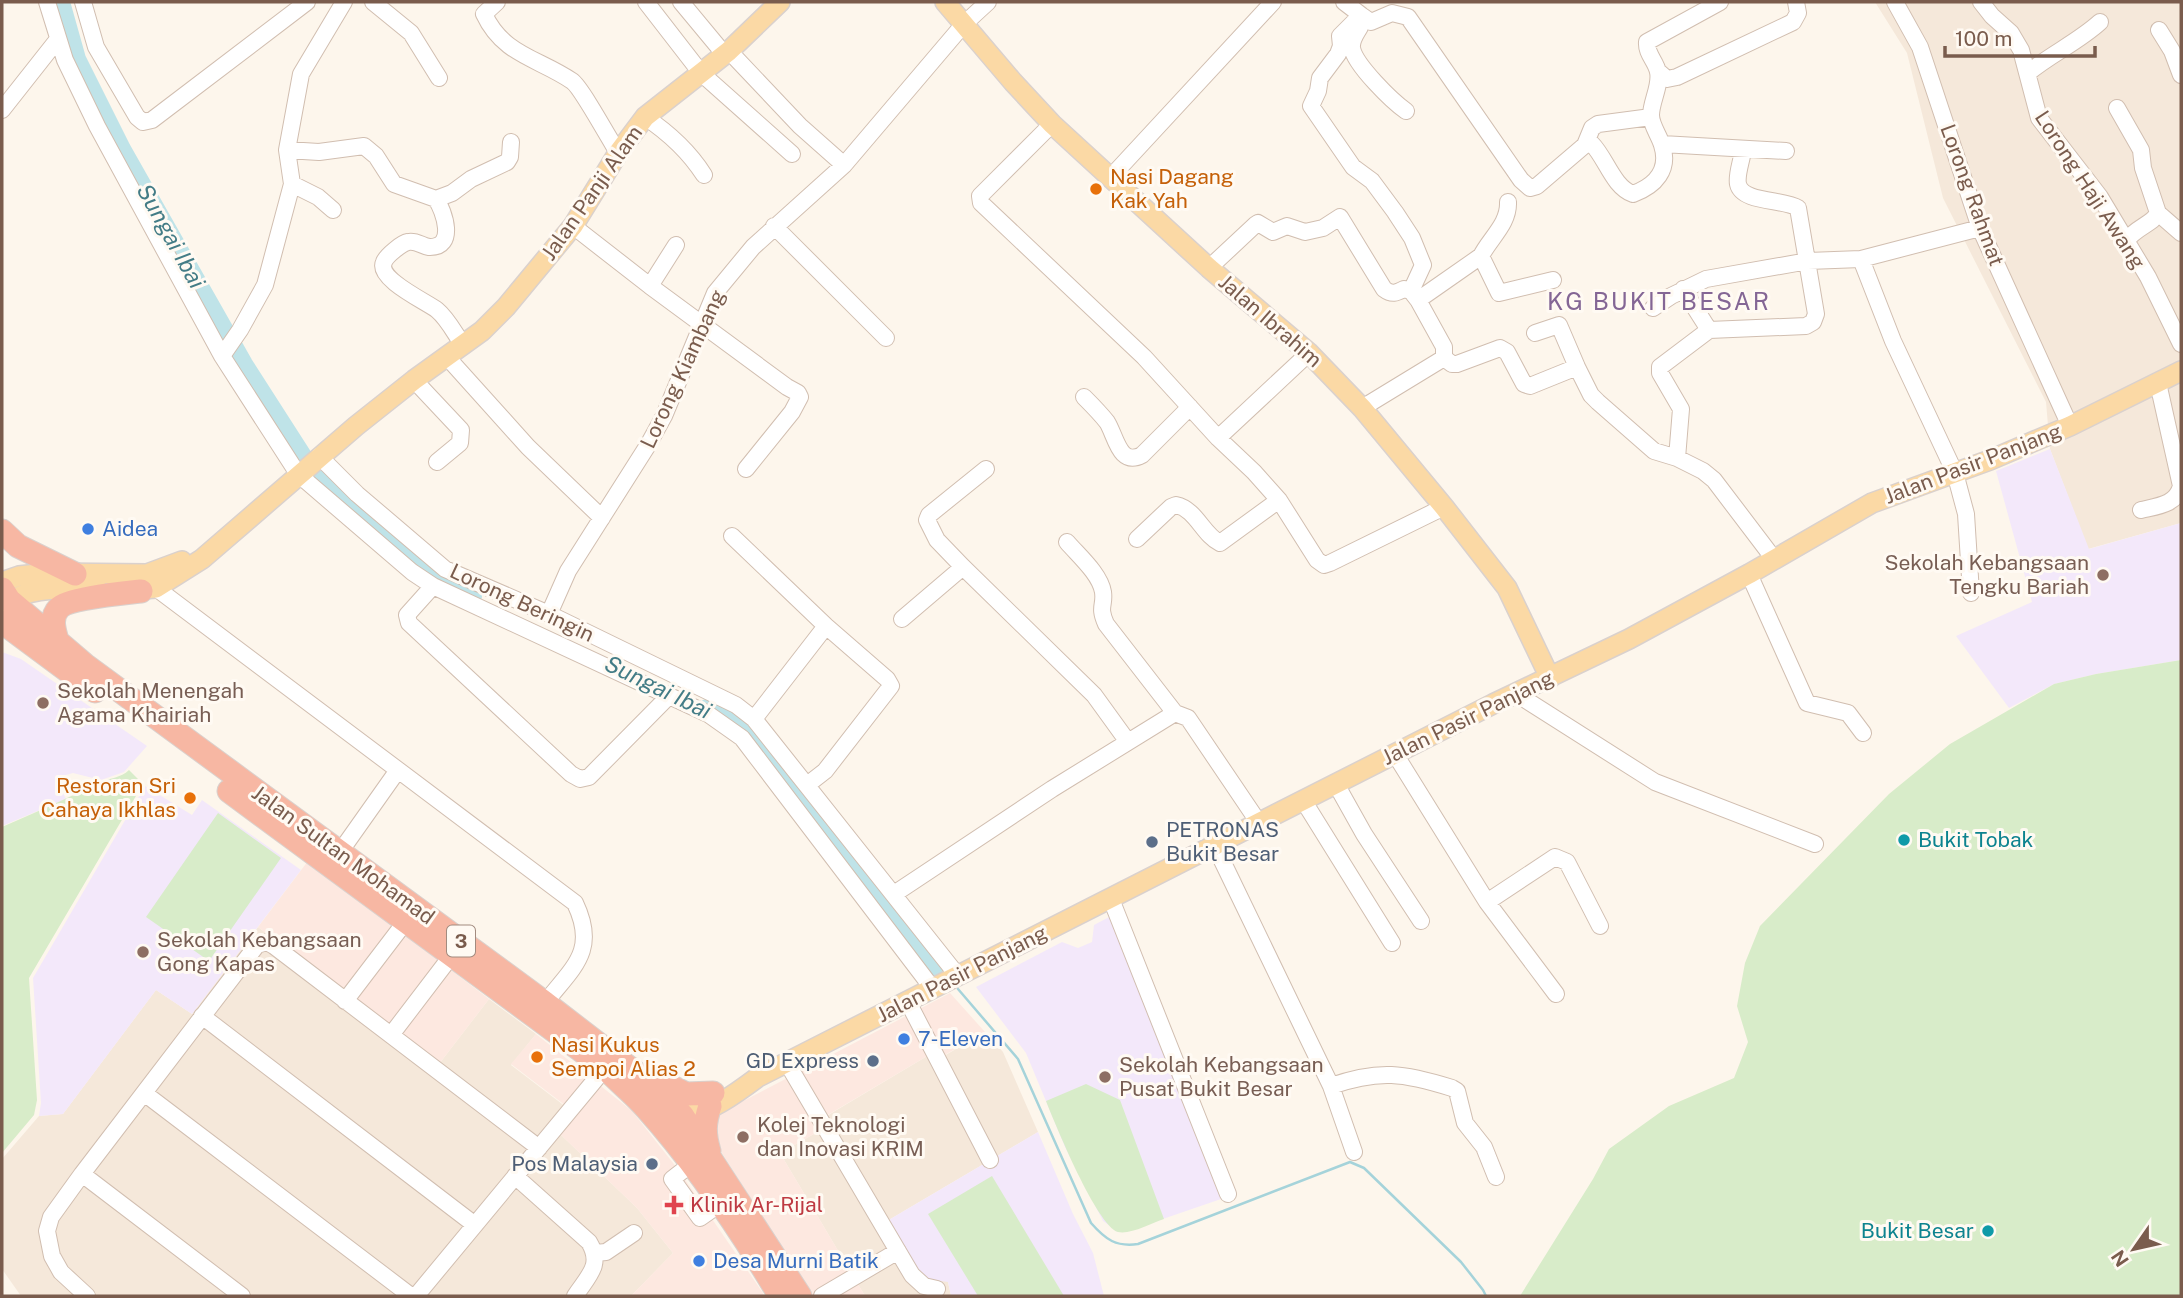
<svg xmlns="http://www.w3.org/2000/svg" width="2183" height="1298" font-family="'Public Sans',sans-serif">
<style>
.residential{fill:#f5e8da}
.commercial{fill:#fde8e0}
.education{fill:#f3e8fa}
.green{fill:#d8ecc9}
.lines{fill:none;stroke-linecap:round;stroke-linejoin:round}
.stream{stroke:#a5d3da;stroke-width:2.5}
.river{stroke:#bfe3e8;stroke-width:18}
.minor-casing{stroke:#d1beb0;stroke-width:18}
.major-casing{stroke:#dad1cd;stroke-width:22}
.highway-casing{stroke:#dad1cd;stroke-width:25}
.minor{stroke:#fff;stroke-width:16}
.major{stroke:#fbd9a5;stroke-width:19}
.highway{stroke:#f7b7a3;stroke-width:23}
.food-dot{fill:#e8710a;stroke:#fffaf3;stroke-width:2.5}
.shop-dot{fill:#3f7fe0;stroke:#fffaf3;stroke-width:2.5}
.education-dot{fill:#8d6e63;stroke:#fffaf3;stroke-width:2.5}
.culture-dot{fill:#0f9aa8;stroke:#fffaf3;stroke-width:2.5}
.service-dot{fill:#5c6f8a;stroke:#fffaf3;stroke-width:2.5}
.health-dot{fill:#e0444e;stroke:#fffaf3;stroke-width:2.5}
.labels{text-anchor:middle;stroke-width:6;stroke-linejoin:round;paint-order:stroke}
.shield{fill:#fffaf3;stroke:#a28b7f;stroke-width:2}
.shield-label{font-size:19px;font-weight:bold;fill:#7a5c4d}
.food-label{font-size:21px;fill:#c56008;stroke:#fffaf3;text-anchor:start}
.street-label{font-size:21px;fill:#7a5c4d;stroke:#fffaf3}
.shop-label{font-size:21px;fill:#366cbe;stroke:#fffaf3;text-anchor:start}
.education-label{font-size:21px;fill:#785e54;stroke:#fffaf3;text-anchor:start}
.service-label{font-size:21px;fill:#4e5e75;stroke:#fffaf3;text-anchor:end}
.culture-label{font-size:21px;fill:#0d838f;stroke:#fffaf3;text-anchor:start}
.health-label{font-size:21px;fill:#be3a42;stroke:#fffaf3;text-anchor:start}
.water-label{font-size:23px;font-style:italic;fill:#437c86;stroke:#fffaf3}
.quarter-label{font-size:24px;letter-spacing:2px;fill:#846695;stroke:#fffaf3}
</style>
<rect width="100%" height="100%" fill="#fdf6ec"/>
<!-- residential -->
<path class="residential" d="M1875,2H2181V523L2088,549L2050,449L2046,402L1943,198L1907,53Z
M258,927L439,1064L489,999L536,1034L511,1065L566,1107L559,1133L637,1208L673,1253L631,1296H21L2,1269V1159L39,1116L63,1114L156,990L192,1014Z
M985,1032L1003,1052L1038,1132L887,1221L948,1282L951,1296H865L780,1153L830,1125L825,1117L939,1049L944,1056Z"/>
<!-- commercial -->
<path class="commercial" d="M308,861L489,999L439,1064L258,927Z
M950,993L985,1032L943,1056L939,1049L826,1116L830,1125L780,1153L865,1296H813L713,1139L714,1119L726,1110Z
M536,1034L632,1111L677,1168L765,1296H631L673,1253L637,1208L559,1133L566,1106L511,1064Z"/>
<!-- education -->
<path class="education" d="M2050,449L2089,549L2181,523V660L2096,674L2054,684L2009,708L1956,636L2032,602L1996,471Z
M2,652L21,659L147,746L124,772L101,780L73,773L55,778L66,799L2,826Z
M145,786L192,815L202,800L301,870L192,1014L156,990L63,1114L39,1116L41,1103L33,978Z
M1111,916L1221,1199L1125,1232H1118L1103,1221L1065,1147L1026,1053L976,987L1062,942L1078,948L1092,942L1094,925Z
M1038,1132L1073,1214L1093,1253L1104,1296H951L948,1282L920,1278L887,1221Z"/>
<!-- green -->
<path class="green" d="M2181,660V1296H1520L1593,1179L1609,1149L1669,1106L1734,1078L1748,1042L1737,1006L1745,963L1760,926L1889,794L1950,744L2054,684L2096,674Z
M129,770L143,784L29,978L37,1100L34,1115L2,1153V827C35,813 67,798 99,783C109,778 121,778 129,770Z
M218,813L281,858L209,961L146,917Z
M1086,1084L1120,1100L1164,1219C1152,1223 1130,1235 1118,1232C1097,1226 1055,1124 1046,1101Z
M992,1176L1064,1296H978L928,1214Z"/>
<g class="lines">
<!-- stream -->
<path class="stream" d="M958,989L1018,1059L1091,1223C1106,1240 1116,1247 1138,1244L1350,1162L1364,1168L1461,1262L1483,1290L1486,1296"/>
<!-- river -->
<path class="river" d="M61,2L77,59L122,149L244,364L305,459
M314,471L412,560L442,581L473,596
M707,708L732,720L754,737L941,973"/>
<defs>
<path id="minor" d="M47,2L65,60L97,126L222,356L298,474L412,572L433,586L708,714L742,738L933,989
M83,2L96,47L137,117L143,122L152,120L307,2
M373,2L411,33L439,78
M497,2L484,14C503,55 538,58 572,81C581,87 610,140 618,153
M646,2L701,73L792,154
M681,2L725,55
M1344,2L1361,15L1340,36L1341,46L1338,54L1320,78L1318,91L1311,106L1353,167L1372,181L1395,212L1412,238L1423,265L1411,291
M1895,2L1920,47L1980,228L2070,426
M1981,2L1992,16L2011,33L2021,50L2039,118L2100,197L2148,277L2181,344
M1361,15L1371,22L1392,13L1408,17L1521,180L1530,188L1537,186L1585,145L1592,144C1606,158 1613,187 1633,194C1655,186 1670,170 1662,145C1659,135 1651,125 1651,115C1651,102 1661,85 1658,72C1656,61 1646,54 1647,42L1720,2
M1356,20L1360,27C1356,34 1351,40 1352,48C1355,65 1392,101 1406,111
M2159,30L2172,51L2181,75
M729,51L800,126L844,165
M1659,72L1667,79L1677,77L1793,22L1798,13L1796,2
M2028,73C2051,54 2078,42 2100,22
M2117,108L2141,150L2143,168L2158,213C2153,224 2136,227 2126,241
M2,110L58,39
M645,117C669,133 688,150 704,175
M1052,124L980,196L981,203L1144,357L1218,438L1254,472L1279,500L1317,560L1324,565L1330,563L1444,507
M1662,144L1786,151
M1585,145L1592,128L1598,124L1651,117
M287,150L319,152L364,146L376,156L394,184L436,199L452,193L471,179L507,162L510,157L511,142
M1110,178L1273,2
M292,184L318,197L333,210
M436,199C444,211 457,248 429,247C422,246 416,240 408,242C402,243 386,256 384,262C376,279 427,302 437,310C448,319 455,334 463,345
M2158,213L2181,233
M573,226L650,286L787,387L798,393L800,397L792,412L746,469
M774,226L886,338
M1481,256C1490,238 1509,224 1508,202
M1861,259L1893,341L1955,473L1966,514L1971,593
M1209,268L1255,225L1258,223L1273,232L1287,226L1305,232L1323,228L1340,217L1384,289C1392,295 1396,293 1404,289L1411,291L1418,300L1481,256L1499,293L1553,280
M650,286L676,245
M1683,289L1709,330L1806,326L1813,322L1816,314L1798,208C1784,199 1742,203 1738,184C1736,175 1742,160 1743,150
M1653,308L1671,296L1706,279L1808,261L1861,259L1980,228
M1535,333L1559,325L1577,367L1591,395L1598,402L1654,451L1677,458L1703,471L1714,480L1774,559
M222,356L240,330L265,285L292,184L287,150L301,74L344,2
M447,357L528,447L602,518
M1444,358L1452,364H1457L1500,348L1507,352L1524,384L1530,386L1577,367
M414,380L461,430L460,443L437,462
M1084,397C1092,405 1100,413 1107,422C1116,436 1119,467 1142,455L1190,407
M1362,408L1444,358V347L1418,300
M1218,438L1309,353
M319,456L357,494L445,569L549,614L736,705L754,719L958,976
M1677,458L1681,409L1660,373V367L1709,330
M986,469L929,515L927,520L937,540L963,567L1094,695L1128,742
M2141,510C2158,506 2176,505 2181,486L2158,383
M732,536L826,626L887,679L891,686L825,771L807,785
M1137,539L1171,507L1176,505C1196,509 1203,535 1220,543L1279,500
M1067,542C1079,556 1100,574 1103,592C1105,606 1098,606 1106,624L1175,713L1188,718L1259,823
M1749,574L1807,703L1848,713L1863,733
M151,580L156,588L575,903C598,951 573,967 545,1003
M433,586L407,615L409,623L571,774L580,779L589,777L669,696
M549,614L568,571L648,445L664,416L715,293L753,247L844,165L963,25L988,2
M902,619L963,567
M1515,693L1655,782L1815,844
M754,719L826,626
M1395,754L1487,902L1556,994
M1336,784L1364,834L1421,921
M1303,800L1392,943
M1215,846L1331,1086L1354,1152
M340,852L398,770
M894,894L1052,789L1175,713
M1111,899L1228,1194
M1487,902L1555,857L1567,862L1600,926
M345,1001L406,921
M908,1002L990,1160
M202,1016L475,1225
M391,1035L452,955
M787,1063L912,1275L924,1286L937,1289
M1331,1086C1379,1069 1404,1073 1452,1088L1457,1091L1465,1123L1484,1147L1496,1177
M144,1093L411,1296
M690,1165L672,1179L700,1218L720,1204
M82,1174L242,1296
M515,1176L589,1242C603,1265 588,1276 575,1296
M596,1253L606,1252L634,1233
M87,1296L61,1272L52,1256L47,1231L51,1217L82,1174L257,945L267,942L274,946L539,1148
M416,1296L605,1068
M822,1296L898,1251"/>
<path id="major" d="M945,2L1013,82L1052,124L1209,268L1309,353L1362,408L1444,507L1507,588L1550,678
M2,582L19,576L47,573L147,574L182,561
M128,590L156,588L202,559L356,426L414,380L482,331L506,307L573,226L618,153L645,117L729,51L780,2
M2,605C35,584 61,590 98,590
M682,1115C706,1116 738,1092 758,1077L1493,704L1629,639L1749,574L1872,503L1990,460L2070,426L2181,371"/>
<path id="highway" d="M2,531L18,546L75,574
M2,589L9,600L85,665L545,1003L645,1080L682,1115L800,1296
M2,622L95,691
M57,640C54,630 50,617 59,608C68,598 124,593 141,591
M229,791L605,1068C619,1082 634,1094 647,1109C696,1164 743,1234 780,1296
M654,1078L686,1094L713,1093
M709,1151C704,1134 704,1123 710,1106"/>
</defs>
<!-- minor casing -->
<use href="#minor" class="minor-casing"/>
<!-- major casing -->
<use href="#major" class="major-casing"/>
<!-- highway casing -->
<use href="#highway" class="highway-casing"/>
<!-- minor -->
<use href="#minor" class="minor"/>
<!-- major -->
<use href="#major" class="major"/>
<!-- highway -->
<use href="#highway" class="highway"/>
</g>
<!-- markers -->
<g class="food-dot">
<circle cx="1096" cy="189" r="7"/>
<circle cx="190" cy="798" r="7"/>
<circle cx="537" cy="1057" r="7"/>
</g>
<g class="shop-dot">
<circle cx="88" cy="529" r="7"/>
<circle cx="904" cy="1039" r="7"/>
<circle cx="699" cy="1261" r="7"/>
</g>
<g class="education-dot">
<circle cx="2103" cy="575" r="7"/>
<circle cx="43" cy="703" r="7"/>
<circle cx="143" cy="952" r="7"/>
<circle cx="1105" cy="1077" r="7"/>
<circle cx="743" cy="1137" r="7"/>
</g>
<g class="culture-dot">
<circle cx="1904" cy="840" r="7"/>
<circle cx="1988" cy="1231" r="7"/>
</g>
<g class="service-dot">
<circle cx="1152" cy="842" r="7"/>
<circle cx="873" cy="1061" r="7"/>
<circle cx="652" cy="1164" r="7"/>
</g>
<path class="health-dot" d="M670.5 1194.5h7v7h7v7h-7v7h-7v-7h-7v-7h7z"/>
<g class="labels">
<!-- shield labels -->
<rect class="shield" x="447" y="925.5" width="28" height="31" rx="5"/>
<g class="shield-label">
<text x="461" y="948">3</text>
</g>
<!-- food labels -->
<g class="food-label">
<text x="1110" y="184">Nasi Dagang<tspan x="1110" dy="24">Kak Yah</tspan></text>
<text x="176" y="793" text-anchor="end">Restoran Sri<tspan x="176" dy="24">Cahaya Ikhlas</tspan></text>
<text x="551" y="1052">Nasi Kukus<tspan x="551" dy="24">Sempoi Alias 2</tspan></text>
</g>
<!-- street labels -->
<g class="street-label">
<text transform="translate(2090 190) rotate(57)" y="7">Lorong Haji Awang</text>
<text transform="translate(592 193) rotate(-55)" y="7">Jalan Panji Alam</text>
<text transform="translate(1972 195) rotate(70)" y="7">Lorong Rahmat</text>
<text transform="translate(1270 321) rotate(41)" y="7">Jalan Ibrahim</text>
<text transform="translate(683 369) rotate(-65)" y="7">Lorong Kiambang</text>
<text transform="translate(1973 464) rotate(-21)" y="7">Jalan Pasir Panjang</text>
<text transform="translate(522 603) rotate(25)" y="7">Lorong Beringin</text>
<text transform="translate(1468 718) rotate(-26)" y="7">Jalan Pasir Panjang</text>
<text transform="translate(343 855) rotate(36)" y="7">Jalan Sultan Mohamad</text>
<text transform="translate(962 974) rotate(-27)" y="7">Jalan Pasir Panjang</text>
</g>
<!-- shop labels -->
<g class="shop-label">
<text x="102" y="536">Aidea</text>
<text x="918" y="1046">7-Eleven</text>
<text x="713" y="1268">Desa Murni Batik</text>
</g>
<!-- education labels -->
<g class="education-label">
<text x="2089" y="570" text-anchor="end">Sekolah Kebangsaan<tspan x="2089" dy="24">Tengku Bariah</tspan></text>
<text x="57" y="698">Sekolah Menengah<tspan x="57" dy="24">Agama Khairiah</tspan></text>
<text x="157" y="947">Sekolah Kebangsaan<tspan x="157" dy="24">Gong Kapas</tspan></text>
<text x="1119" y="1072">Sekolah Kebangsaan<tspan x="1119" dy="24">Pusat Bukit Besar</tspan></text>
<text x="757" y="1132">Kolej Teknologi<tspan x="757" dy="24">dan Inovasi KRIM</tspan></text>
</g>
<!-- service labels -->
<g class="service-label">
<text x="1166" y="837" text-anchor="start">PETRONAS<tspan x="1166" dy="24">Bukit Besar</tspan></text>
<text x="859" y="1068">GD Express</text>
<text x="638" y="1171">Pos Malaysia</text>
</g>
<!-- culture labels -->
<g class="culture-label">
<text x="1918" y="847">Bukit Tobak</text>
<text x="1974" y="1238" text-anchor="end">Bukit Besar</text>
</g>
<!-- health labels -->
<g class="health-label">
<text x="690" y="1212">Klinik Ar-Rijal</text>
</g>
<!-- water labels -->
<g class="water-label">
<text transform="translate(171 236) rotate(61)" y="8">Sungai Ibai</text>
<text transform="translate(658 687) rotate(26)" y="8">Sungai Ibai</text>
</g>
<!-- quarter labels -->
<g class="quarter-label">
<text x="1659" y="310">KG BUKIT BESAR</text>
</g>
</g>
<!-- border -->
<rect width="2183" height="1298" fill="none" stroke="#7a5c4d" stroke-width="7"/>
<!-- north arrow -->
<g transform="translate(2134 1249) rotate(236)" stroke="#fffaf3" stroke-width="5" paint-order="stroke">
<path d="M0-5L12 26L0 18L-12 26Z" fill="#7a5c4d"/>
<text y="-10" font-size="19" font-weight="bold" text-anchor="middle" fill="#7a5c4d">N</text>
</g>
<!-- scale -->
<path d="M1945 46v10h150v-10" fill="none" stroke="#7a5c4d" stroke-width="3.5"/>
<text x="1955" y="46" font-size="21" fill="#7a5c4d" stroke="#fffaf3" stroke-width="5" paint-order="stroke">100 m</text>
</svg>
